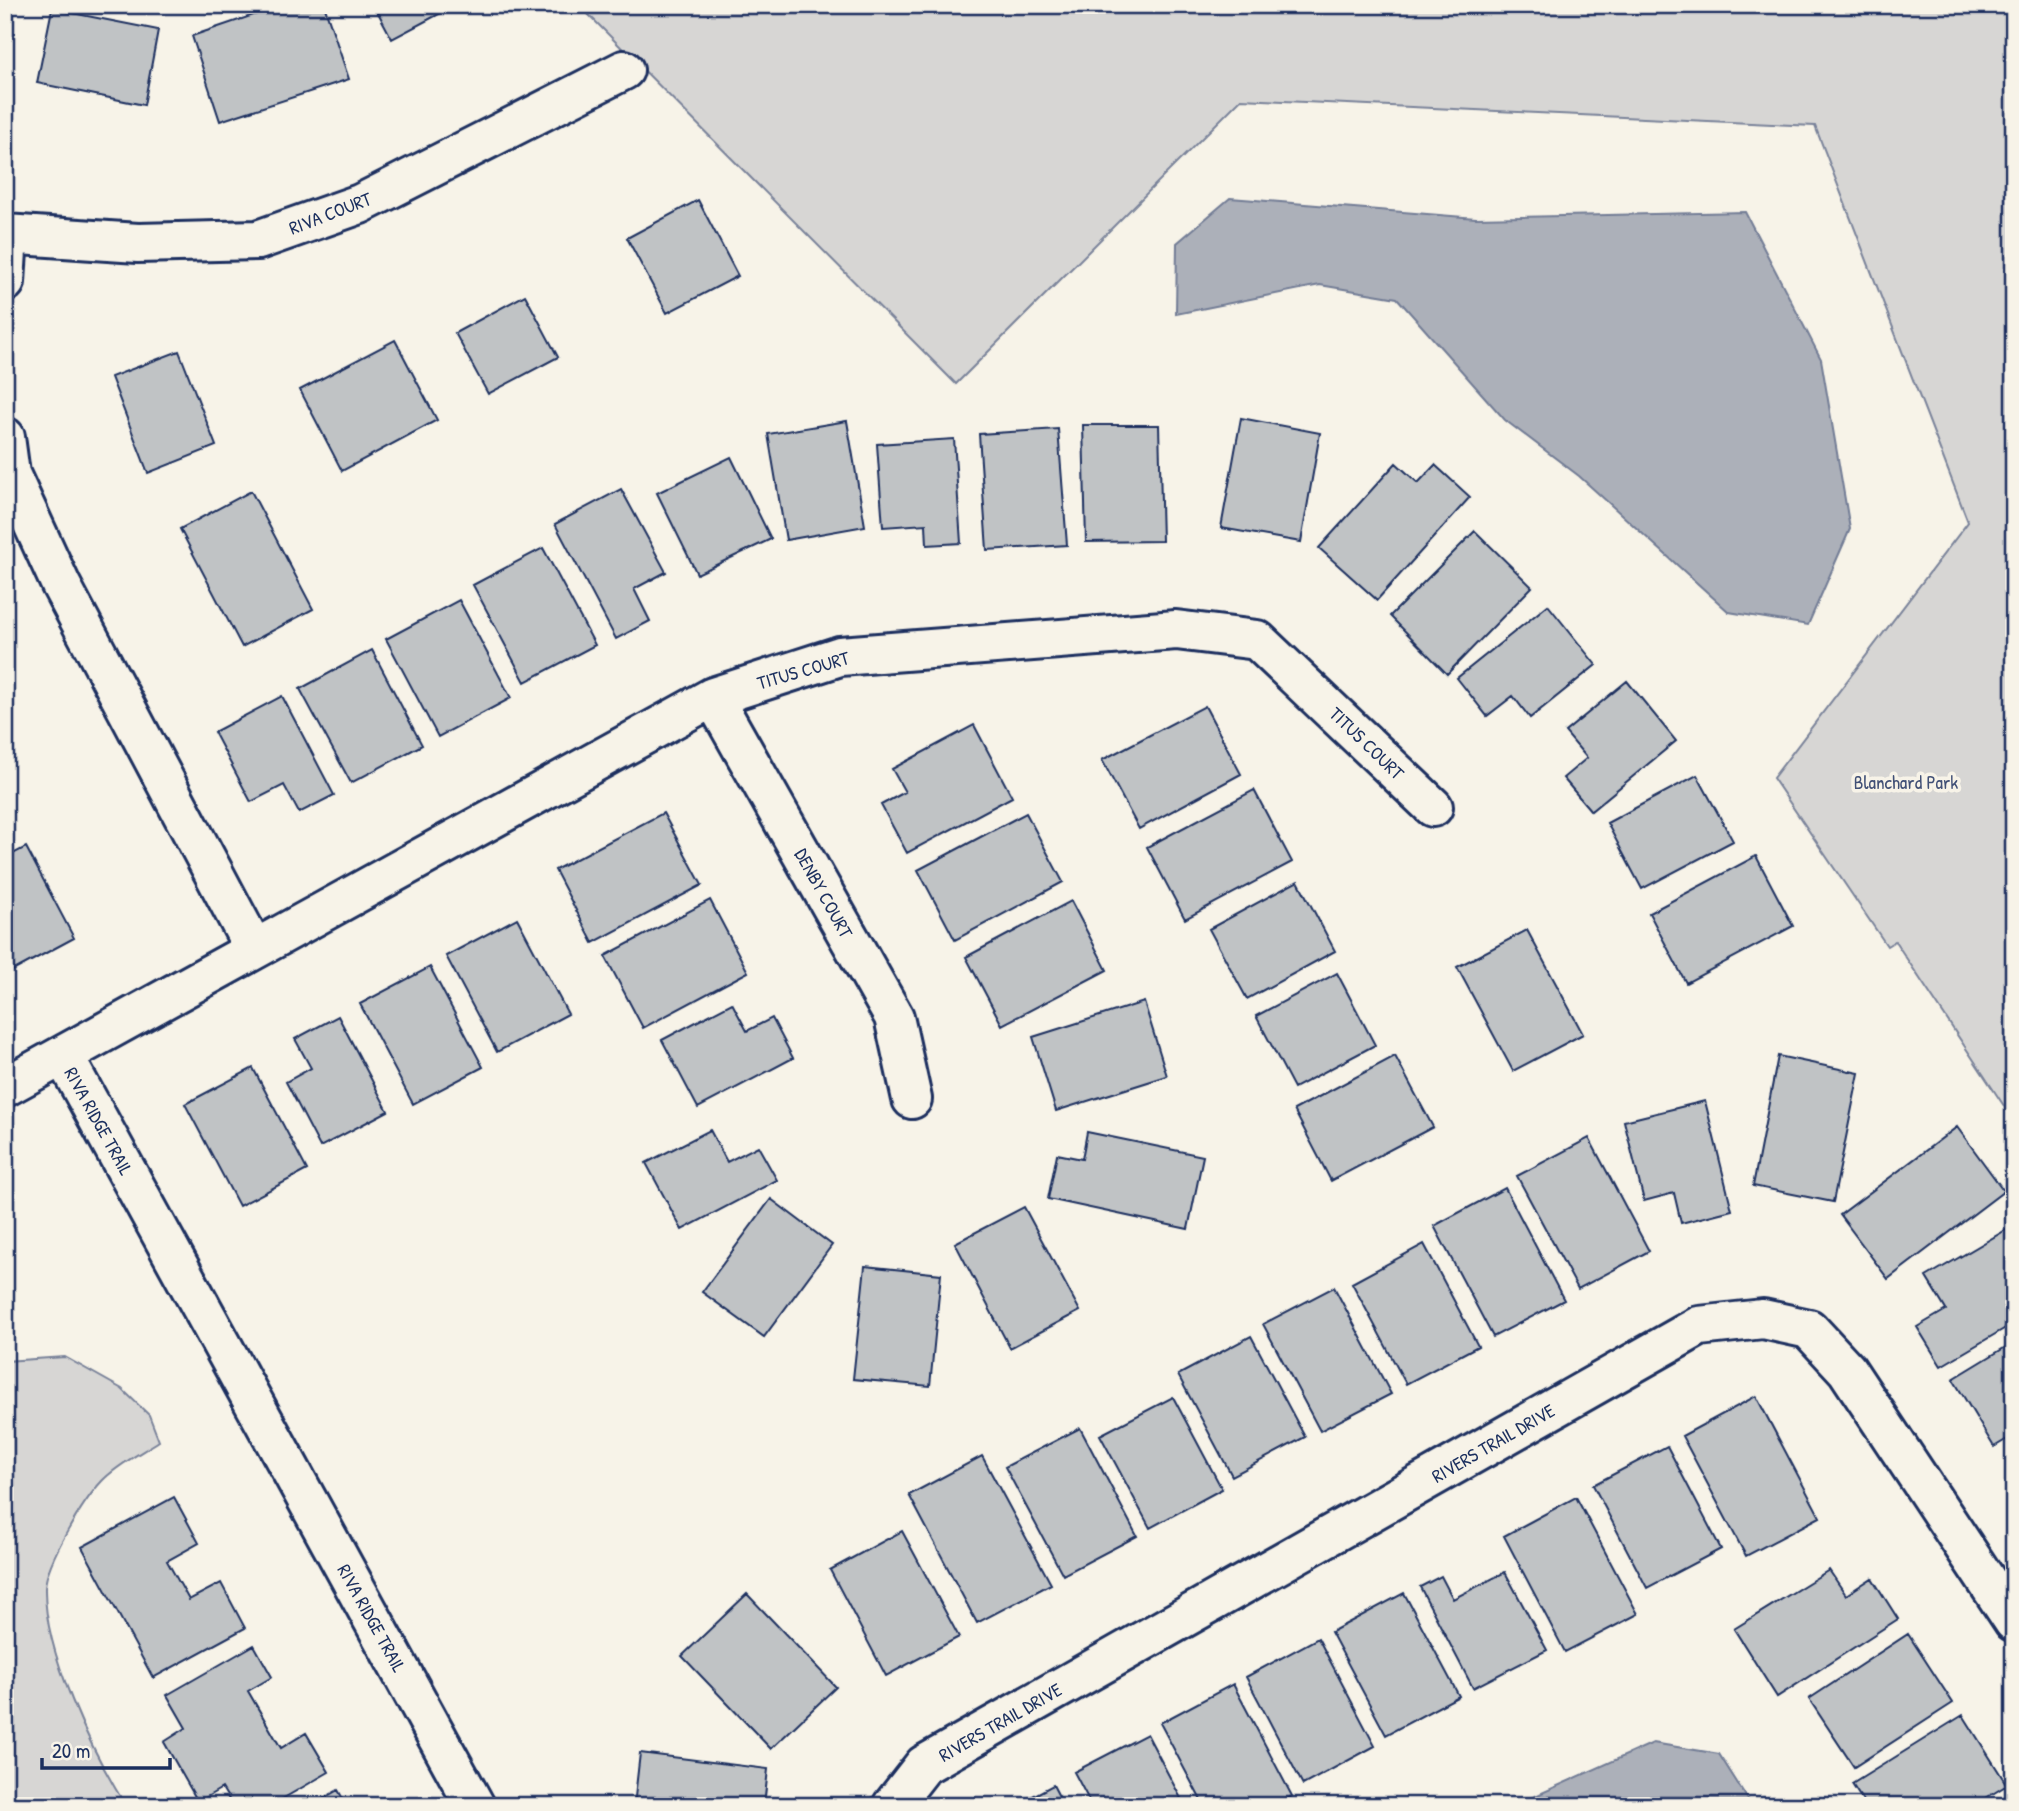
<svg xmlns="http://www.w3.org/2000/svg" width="2019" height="1811" font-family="'Patrick Hand',sans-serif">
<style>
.green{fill:#d7d6d4;stroke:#798299;stroke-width:2}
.water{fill:#acb0b9;stroke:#727c95;stroke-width:2}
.building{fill:#c0c3c5;stroke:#1b2f5e;stroke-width:2}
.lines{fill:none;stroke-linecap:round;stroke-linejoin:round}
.street-casing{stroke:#1b2f5e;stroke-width:44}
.street{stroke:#f7f3e8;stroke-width:38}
.labels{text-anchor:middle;stroke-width:7;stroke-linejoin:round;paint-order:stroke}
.street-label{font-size:19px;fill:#1b2f5e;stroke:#f7f3e8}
.park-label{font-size:19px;fill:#415076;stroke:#f7f3e8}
</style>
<rect width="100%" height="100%" fill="#f7f3e8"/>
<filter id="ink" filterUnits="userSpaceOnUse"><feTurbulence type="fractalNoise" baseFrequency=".0143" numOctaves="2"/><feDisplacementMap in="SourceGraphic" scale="14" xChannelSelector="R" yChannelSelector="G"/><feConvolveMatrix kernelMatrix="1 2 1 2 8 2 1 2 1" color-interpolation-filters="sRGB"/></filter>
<g filter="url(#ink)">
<!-- green -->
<path class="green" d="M579,5H2014V1121L1895,941L1887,946L1773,778L1968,522L1815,126L1241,99L956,384Z
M65,1357L122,1389L149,1415L159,1441C141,1453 117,1465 102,1481C84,1500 46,1562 45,1588C44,1652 92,1752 126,1806H5V1361Z"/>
<!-- water -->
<path class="water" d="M1230,198L1476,218L1745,212L1821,359L1850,529L1808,625L1729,612L1579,476L1505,420L1397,298L1320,285L1176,314L1177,243Z
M1653,1743L1719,1754L1752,1806H1513Z"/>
<!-- building -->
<path class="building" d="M283,5H324L349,79L220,121L192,36Z
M374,5H456L392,39Z
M52,9L158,30L144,105L37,83Z
M698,200L738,276L667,313L627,238Z
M525,295L558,357L488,394L455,333Z
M395,340L437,420L342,471L300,390Z
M179,351L216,446L148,473L111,377Z
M1241,418L1320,433L1301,542L1221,528Z
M847,421L865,526L786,540L768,434Z
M1083,425H1159L1162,541L1086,542Z
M1058,429L1067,545L987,550L979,434Z
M954,439L961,543L927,545L926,524L883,527L877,444Z
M731,457L771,539L697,574L657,493Z
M1396,463L1418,483L1435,465L1470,497L1377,600L1319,548Z
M621,489L666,572L634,589L650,621L616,639L555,524Z
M251,491L313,609L242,647L180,529Z
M1475,531L1532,587L1447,674L1390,616Z
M543,548L595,645L525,682L473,585Z
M459,600L511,698L438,737L386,639Z
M1548,605L1596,665L1530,718L1513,696L1487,716L1457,678Z
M372,650L422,745L351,783L300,689Z
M1627,681L1676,741L1591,811L1563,778L1587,758L1565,732Z
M282,696L334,795L299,813L284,785L251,802L214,732Z
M1205,706L1241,774L1139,829L1102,760Z
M974,725L1012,797L907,853L881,805L905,792L892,769Z
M1697,775L1733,841L1642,889L1607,823Z
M1254,790L1292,862L1185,919L1147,847Z
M663,813L702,885L593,943L555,870Z
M1026,813L1063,882L955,940L918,870Z
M26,847L74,938L5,975V858Z
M1756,856L1793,926L1686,983L1649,913Z
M1298,881L1335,951L1247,999L1209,929Z
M710,900L748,972L643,1028L605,956Z
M1071,901L1107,970L1002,1025L966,957Z
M517,918L568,1014L497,1052L446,956Z
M1527,930L1583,1034L1513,1071L1457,967Z
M430,967L483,1067L413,1104L360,1004Z
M1337,973L1375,1045L1294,1088L1256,1016Z
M1144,1002L1167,1076L1056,1111L1033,1037Z
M732,1003L747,1031L772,1018L793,1058L698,1108L662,1040Z
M338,1016L388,1111L320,1147L286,1082L311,1068L295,1039Z
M1395,1056L1433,1127L1331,1181L1294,1110Z
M1778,1056L1859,1073L1833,1202L1753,1186Z
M253,1068L307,1170L239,1206L185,1104Z
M1705,1101L1732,1210L1681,1223L1674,1193L1644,1201L1624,1121Z
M1957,1127L2004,1191L1888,1279L1840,1215Z
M710,1130L727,1162L758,1146L777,1180L682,1230L646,1163Z
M1087,1132L1203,1156L1188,1229L1048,1199L1057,1154L1082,1159Z
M1589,1138L1649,1251L1578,1289L1517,1176Z
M1505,1188L1564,1300L1493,1337L1434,1226Z
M771,1199L832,1245L764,1337L702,1292Z
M1024,1207L1080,1311L1010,1348L955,1243Z
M2011,1227L2014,1323L1941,1366L1917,1327L1946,1310L1926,1277Z
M1424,1244L1478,1346L1406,1384L1352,1283Z
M865,1266L941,1274L930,1386L853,1379Z
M1334,1287L1391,1394L1320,1431L1263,1324Z
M1251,1336L1305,1437L1232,1476L1178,1375Z
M2014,1342V1435L1994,1447L1953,1379Z
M1756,1396L1820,1517L1746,1556L1682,1436Z
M1173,1397L1222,1489L1150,1528L1100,1435Z
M1080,1428L1137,1536L1063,1575L1005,1467Z
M1667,1446L1721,1549L1647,1588L1593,1485Z
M982,1456L1051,1584L977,1623L909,1495Z
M174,1497L199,1543L167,1561L189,1600L221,1583L245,1628L153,1678L82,1547Z
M1576,1497L1638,1614L1565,1652L1504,1536Z
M902,1531L959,1637L886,1676L830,1570Z
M1829,1570L1846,1595L1872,1578L1898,1619L1777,1697L1734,1629Z
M1505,1572L1547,1650L1473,1688L1420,1587L1441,1576L1453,1599Z
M1404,1593L1459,1696L1386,1735L1331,1632Z
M747,1594L836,1687L771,1749L682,1656Z
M1908,1634L1953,1703L1854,1767L1809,1699Z
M1318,1638L1375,1746L1303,1785L1246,1677Z
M254,1645L272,1677L248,1691L281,1748L306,1733L329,1772L270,1806H233L222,1788L198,1802L164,1742L186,1728L167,1695Z
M1233,1684L1292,1796L1274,1806H1204L1160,1723Z
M1963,1715L2007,1785L1973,1806H1866L1852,1784Z
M1147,1734L1185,1806H1092L1074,1772Z
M640,1753L768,1769L764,1806H634Z
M1053,1785L1064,1806H1014Z
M338,1790L347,1806H310Z"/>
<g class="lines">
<defs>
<path id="street" d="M5,234L138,243L258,240L360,204L624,70
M5,282L8,235
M5,437L10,474L61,585L254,949
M713,697L894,1017L912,1099
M63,1055L475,1806
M5,1087L713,697L840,656L1176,630L1257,640L1433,807
M892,1806L924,1765L1699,1326L1763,1319L1809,1329L1847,1370L2014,1622"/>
</defs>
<!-- street casing -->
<use href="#street" class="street-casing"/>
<!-- street -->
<use href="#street" class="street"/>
</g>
</g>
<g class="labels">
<!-- street labels -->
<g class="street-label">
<text transform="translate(330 213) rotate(-21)" y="7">RIVA COURT</text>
<text transform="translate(803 670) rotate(-16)" y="7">TITUS COURT</text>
<text transform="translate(1367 743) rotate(44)" y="7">TITUS COURT</text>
<text transform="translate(824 893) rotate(61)" y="7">DENBY COURT</text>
<text transform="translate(99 1121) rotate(61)" y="7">RIVA RIDGE TRAIL</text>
<text transform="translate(1493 1443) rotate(-30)" y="7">RIVERS TRAIL DRIVE</text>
<text transform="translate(372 1618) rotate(61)" y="7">RIVA RIDGE TRAIL</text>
<text transform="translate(1000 1722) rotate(-30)" y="7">RIVERS TRAIL DRIVE</text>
</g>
<!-- park labels -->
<g class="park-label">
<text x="1906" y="789">Blanchard Park</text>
</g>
</g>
<!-- margin -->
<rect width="2019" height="1811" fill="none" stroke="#f7f3e8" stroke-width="28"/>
<rect x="14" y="14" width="1991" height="1783" fill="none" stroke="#1b2f5e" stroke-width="2.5" filter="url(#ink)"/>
<!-- scale -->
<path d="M42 1758v10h128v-10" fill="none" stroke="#1b2f5e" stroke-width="3.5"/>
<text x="52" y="1758" font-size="21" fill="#1b2f5e" stroke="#f7f3e8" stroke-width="5" paint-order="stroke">20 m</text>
</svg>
